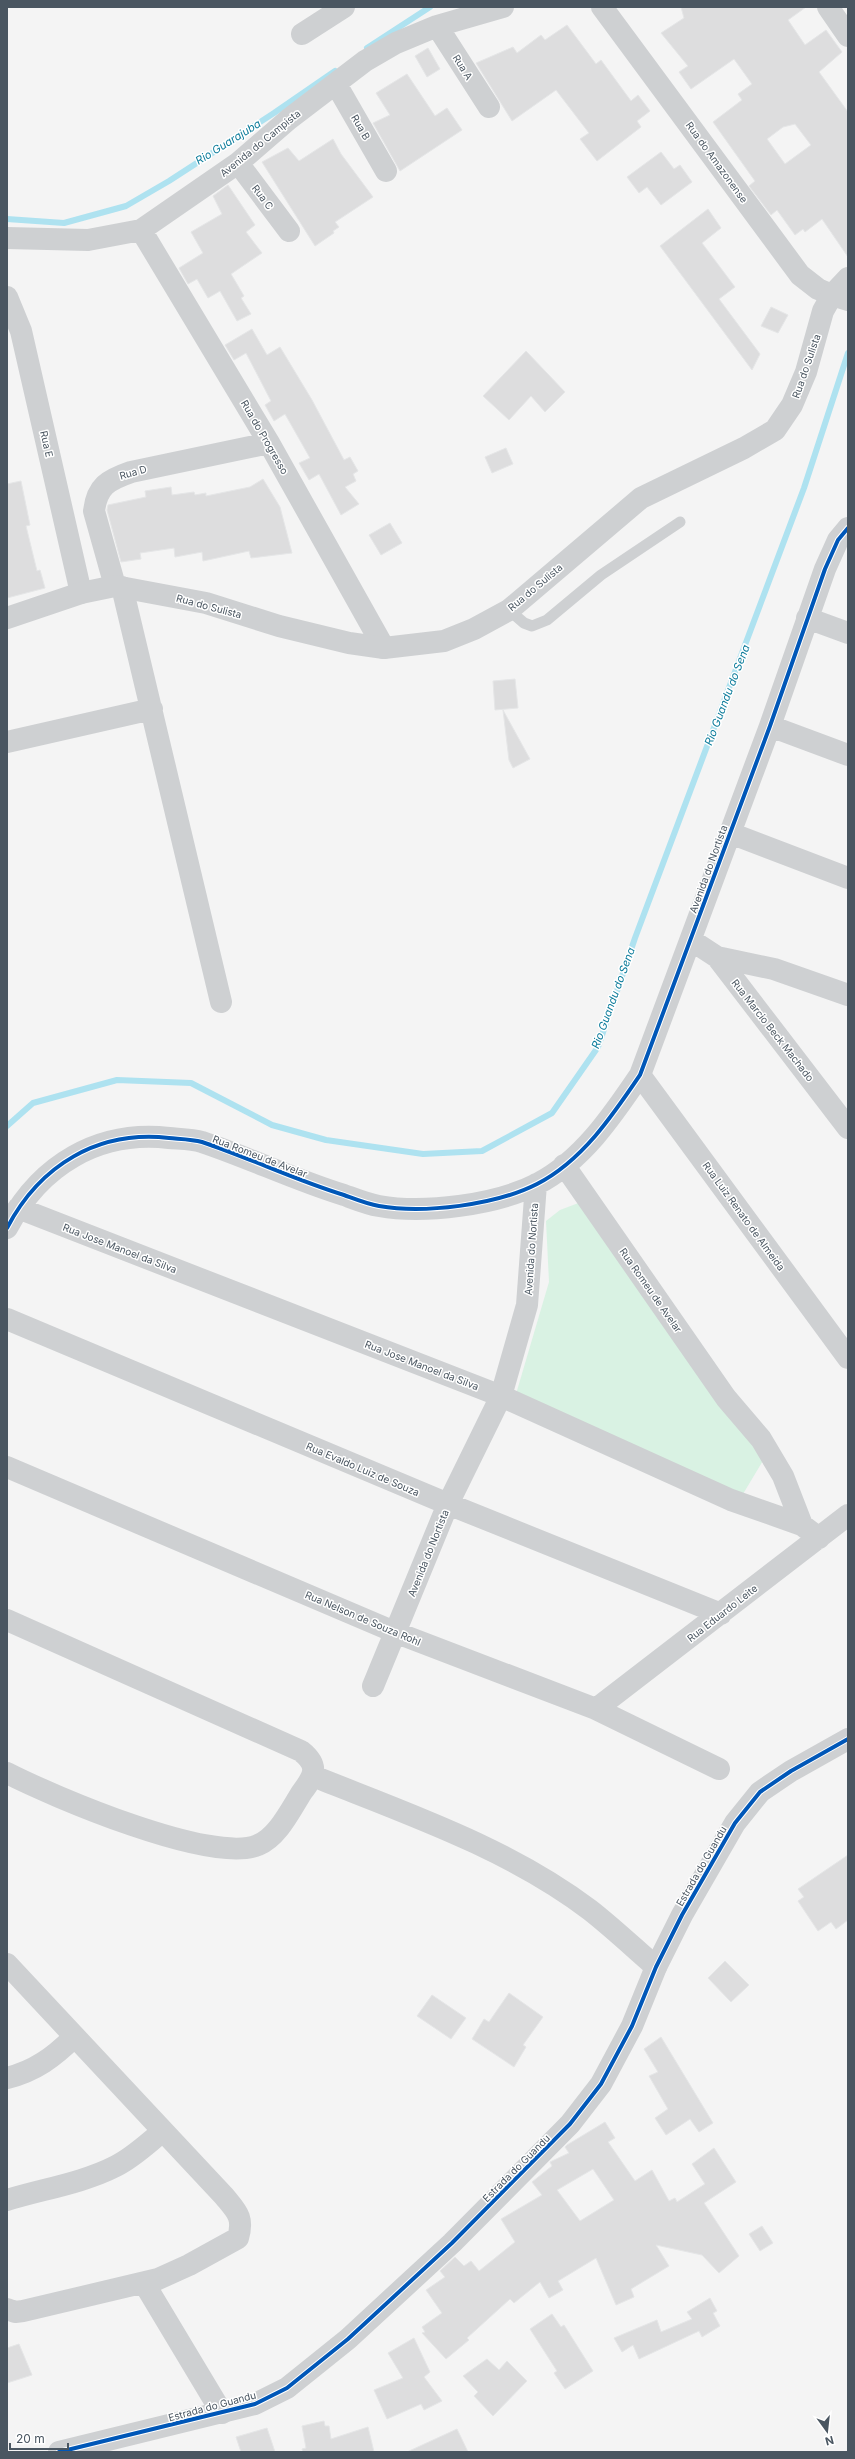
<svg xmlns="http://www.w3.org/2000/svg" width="855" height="2459" font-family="Inter,sans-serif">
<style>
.green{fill:#d9f2e3}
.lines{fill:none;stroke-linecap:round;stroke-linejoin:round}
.stream{stroke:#aee2f0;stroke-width:6}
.building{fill:#ddddde;stroke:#e5e6e7;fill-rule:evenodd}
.service{stroke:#ced0d2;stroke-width:11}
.minor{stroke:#ced0d2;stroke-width:22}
.tertiary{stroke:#ced0d2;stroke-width:22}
.cycleway-casing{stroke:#fff;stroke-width:6}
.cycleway{stroke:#0057b8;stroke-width:4}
.labels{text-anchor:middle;stroke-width:3;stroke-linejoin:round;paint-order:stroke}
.street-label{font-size:10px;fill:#4a5661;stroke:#fff}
.water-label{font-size:11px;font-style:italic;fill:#0c7c9b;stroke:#fff}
</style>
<rect width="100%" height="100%" fill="#f4f4f4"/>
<!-- green -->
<path class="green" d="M581,1202L764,1459L743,1494L516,1394L549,1282L546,1221L560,1210Z"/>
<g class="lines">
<!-- stream -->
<path class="stream" d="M367,48L430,7
M7,219L64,223L126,206L169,181L274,113L335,71
M7,1126L33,1103L117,1080L191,1083L272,1125L326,1140L423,1154L482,1151L552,1113L598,1047L635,938L804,488L848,353"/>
</g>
<!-- building -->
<path class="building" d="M681,7H806L788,20L805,45L826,30L842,52L819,72L848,112V257L822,219L805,232L803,229L795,235L777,210L771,215L749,186L755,181L713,122L742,100L738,94L752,84L734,59L691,89L679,72L688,66L661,33L684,18ZM795,124L811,145L785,164L767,139L783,127Z
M567,25L596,64L601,60L631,101L638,95L650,111L637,121L641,127L597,161L580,139L589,133L556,90L512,121L476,63L513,47L517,53L541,35L545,40Z
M428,48L440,69L427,77L415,56Z
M407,74L435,116L447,108L462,130L400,171L373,123L390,115L376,93Z
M333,139L341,154L373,197L335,222L339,227L333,231L334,233L315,246L262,162L288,148L299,161Z
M661,152L674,169L680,165L692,182L661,205L647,187L639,193L627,177Z
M228,185L255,225L246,232L262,253L231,274L244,296L241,298L251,314L237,321L220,291L208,298L197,279L188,284L179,268L203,253L191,232L222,214L213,196Z
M708,209L721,228L702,243L735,287L719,299L760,354L752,370L660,246Z
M771,307L788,315L778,333L761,326Z
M252,329L267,355L280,347L312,400L344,460L350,457L358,471L353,474L356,481L345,487L359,504L341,515L319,474L309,480L299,463L310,458L285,414L274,421L265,405L271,401L246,353L234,360L225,345Z
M526,351L565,392L545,412L531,396L509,420L483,396Z
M506,448L513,464L492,473L485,457Z
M263,479L280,507L292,553L251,558L249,551L203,561L202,552L175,557L174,548L140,553L141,559L121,562L107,510L108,505L146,497L145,491L171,487L172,495L194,492L195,495L206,493V496L250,487Z
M21,481L30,525L26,526L37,571L40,570L45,588L7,598V484Z
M390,523L402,543L381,555L369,535Z
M515,679L518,708L495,710L493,681Z
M503,710L530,759L513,768L509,760Z
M848,1855V1920L836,1929L831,1922L818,1931L798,1901L804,1897L798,1889Z
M725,1961L749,1985L731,2002L708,1978Z
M509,1993L543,2017L523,2045L526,2047L514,2067L472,2039L484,2019L489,2022Z
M432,1995L466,2018L451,2039L417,2016Z
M661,2037L713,2123L699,2132L690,2119L666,2135L655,2118L668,2109L649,2076L658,2072L644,2049Z
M605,2122L615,2138L608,2142L635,2181L652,2170L669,2201L675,2198L677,2202L705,2184L692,2164L714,2148L736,2182L704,2203L739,2256L719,2273L702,2255L656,2245L669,2266L631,2289L634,2297L616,2305L596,2258L558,2281L563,2290L549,2298L540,2282L514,2303L510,2299L467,2338L469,2340L446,2359L422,2333L425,2332L422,2327L442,2313L426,2290L445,2277L440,2271L455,2257L464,2266L471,2261L479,2271L515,2242L501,2219L542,2195L532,2182L552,2166L550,2162L569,2153L565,2147L567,2145ZM593,2169L614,2200L580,2221L557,2190Z
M762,2226L773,2243L760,2251L749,2234Z
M710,2298L717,2311L713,2313L720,2326L702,2337L699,2331L639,2359L633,2345L622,2352L614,2338L657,2320L661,2332L692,2319L687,2312Z
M552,2314L561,2327L564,2325L593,2371L565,2389L554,2373L557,2371L530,2329Z
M414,2338L430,2372L424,2377L442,2401L424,2410L421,2404L387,2419L374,2390L403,2378L388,2353Z
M19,2344L32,2375L7,2383V2348Z
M487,2359L499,2370L507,2361L527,2381L493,2416L474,2396L478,2392L463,2376Z
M324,2421L325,2426H329L331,2439L368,2427L374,2452H303L302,2449L306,2448L302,2426Z
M267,2428L275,2452H241L236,2437Z
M457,2429L468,2452H407Z"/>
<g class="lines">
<!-- service -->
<path class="service" d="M509,610L524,623L532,626L547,620L601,575L680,522"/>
<!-- minor -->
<path class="minor" d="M602,7L800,275L818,289L832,295L848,278
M828,7L848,36
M437,26L489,107
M302,34L344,7
M336,84L386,171
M238,163L289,231
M141,230L269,443L384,648
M7,238L88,240L141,230L238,163L289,119L365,61L396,43L437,26L503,7
M7,297L21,331L81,593
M115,586L94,511C97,486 108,480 131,472L269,443
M122,587L221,1002
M807,618L848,633
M770,726L848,755
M7,742L152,709
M730,833L848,878
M691,940L717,957L848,1128
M717,957L774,969L848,995
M640,1075L848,1358
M564,1165L726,1398L761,1439L783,1476L802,1525
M18,1208L501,1396L731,1500L802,1525L819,1538
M7,1228C40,1165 98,1130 169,1138C180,1139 192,1139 202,1142C250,1158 295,1180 344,1195C355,1199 367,1204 379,1206C424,1214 496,1205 537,1184C582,1161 613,1115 640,1075L770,726L825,569L838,540L848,528
M7,1319L448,1504L721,1614
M7,1467L397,1633L596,1709L719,1769
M7,1620L301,1751C320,1766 314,1776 302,1792C291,1809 278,1837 258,1845C213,1865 52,1796 7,1773
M373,1686L448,1504L501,1396L527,1305L536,1184
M596,1709L848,1515
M313,1776C408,1814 508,1848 590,1910C613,1928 634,1948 656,1967
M7,1964L224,2196C237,2212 244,2217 238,2238L189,2265L158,2279L23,2311L15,2312L7,2309
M7,2078C35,2071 54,2057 74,2037
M7,2200C43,2189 83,2183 116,2166C134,2157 148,2143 163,2131
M144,2283L222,2413"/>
<!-- tertiary -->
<path class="tertiary" d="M7,618L81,593L115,586L206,603L279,626L349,643L384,648L444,641L474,629L509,610L641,498L744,448L775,430L792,405L806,372L823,311L832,295L848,300
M59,2452L255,2404L287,2388L348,2339L452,2243L570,2124L601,2084L632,2026L656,1967L682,1915L735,1823L760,1792L791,1771L848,1739"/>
<defs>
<path id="cycleway" d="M7,1228C40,1165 98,1130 169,1138C180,1139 192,1139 202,1142C250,1158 295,1180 344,1195C355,1199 367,1204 379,1206C424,1214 496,1205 537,1184C582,1161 613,1115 640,1075L770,726L825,569L838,540L848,528
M59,2452L255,2404L287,2388L348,2339L452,2243L570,2124L601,2084L632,2026L656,1967L682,1915L735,1823L760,1792L791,1771L848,1739"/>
</defs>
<!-- cycleway casing -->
<use href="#cycleway" class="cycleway-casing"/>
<!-- cycleway -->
<use href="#cycleway" class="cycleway"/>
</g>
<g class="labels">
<!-- street labels -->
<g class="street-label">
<text transform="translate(463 67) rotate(58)" y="4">Rua A</text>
<text transform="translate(361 127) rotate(60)" y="4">Rua B</text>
<text transform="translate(260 143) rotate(-39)" y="4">Avenida do Campista</text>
<text transform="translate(717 162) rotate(54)" y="4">Rua do Amazonense</text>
<text transform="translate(263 197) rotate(53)" y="4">Rua C</text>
<text transform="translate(806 366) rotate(-71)" y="4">Rua do Sulista</text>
<text transform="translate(265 437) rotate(60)" y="4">Rua do Progresso</text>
<text transform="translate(47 444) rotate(77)" y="4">Rua E</text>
<text transform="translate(133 472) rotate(-16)" y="4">Rua D</text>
<text transform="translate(535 587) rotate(-40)" y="4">Rua do Sulista</text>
<text transform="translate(209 606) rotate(15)" y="4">Rua do Sulista</text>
<text transform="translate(708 869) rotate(-70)" y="4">Avenida do Nortista</text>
<text transform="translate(773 1030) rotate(52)" y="4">Rua Marcio Beck Machado</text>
<text transform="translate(260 1156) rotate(21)" y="4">Rua Romeu de Avelar</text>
<text transform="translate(744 1216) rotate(54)" y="4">Rua Luiz Renato de Almeida</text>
<text transform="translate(120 1248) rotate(21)" y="4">Rua Jose Manoel da Silva</text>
<text transform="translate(531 1249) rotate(-86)" y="4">Avenida do Nortista</text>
<text transform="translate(651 1290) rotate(55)" y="4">Rua Romeu de Avelar</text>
<text transform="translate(422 1365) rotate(21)" y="4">Rua Jose Manoel da Silva</text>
<text transform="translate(363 1469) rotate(23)" y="4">Rua Evaldo Luiz de Souza</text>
<text transform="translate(428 1553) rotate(-68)" y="4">Avenida do Nortista</text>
<text transform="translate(722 1613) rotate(-38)" y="4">Rua Eduardo Leite</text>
<text transform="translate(363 1618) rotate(23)" y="4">Rua Nelson de Souza Rohl</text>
<text transform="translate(701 1866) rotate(-60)" y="4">Estrada do Guandu</text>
<text transform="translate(516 2168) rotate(-45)" y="4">Estrada do Guandu</text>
<text transform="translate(212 2406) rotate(-15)" y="4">Estrada do Guandu</text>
</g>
<!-- water labels -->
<g class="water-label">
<text transform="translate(228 142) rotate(-32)" y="4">Rio Guarajuba</text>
<text transform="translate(727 695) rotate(-69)" y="4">Rio Guandu do Sena</text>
<text transform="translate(613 998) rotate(-70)" y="4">Rio Guandu do Sena</text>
</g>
</g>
<!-- border -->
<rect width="855" height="2459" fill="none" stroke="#4a5661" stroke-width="16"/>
<!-- north arrow -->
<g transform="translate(827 2431) rotate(165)" stroke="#ffffff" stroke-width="3" paint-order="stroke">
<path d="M0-3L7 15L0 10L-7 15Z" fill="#4a5661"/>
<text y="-6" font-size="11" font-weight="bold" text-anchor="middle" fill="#4a5661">N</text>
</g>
<!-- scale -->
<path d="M10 2443v6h58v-6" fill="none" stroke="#4a5661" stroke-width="2"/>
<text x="16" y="2443" font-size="12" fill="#4a5661" stroke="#ffffff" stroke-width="3" paint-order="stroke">20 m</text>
</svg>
